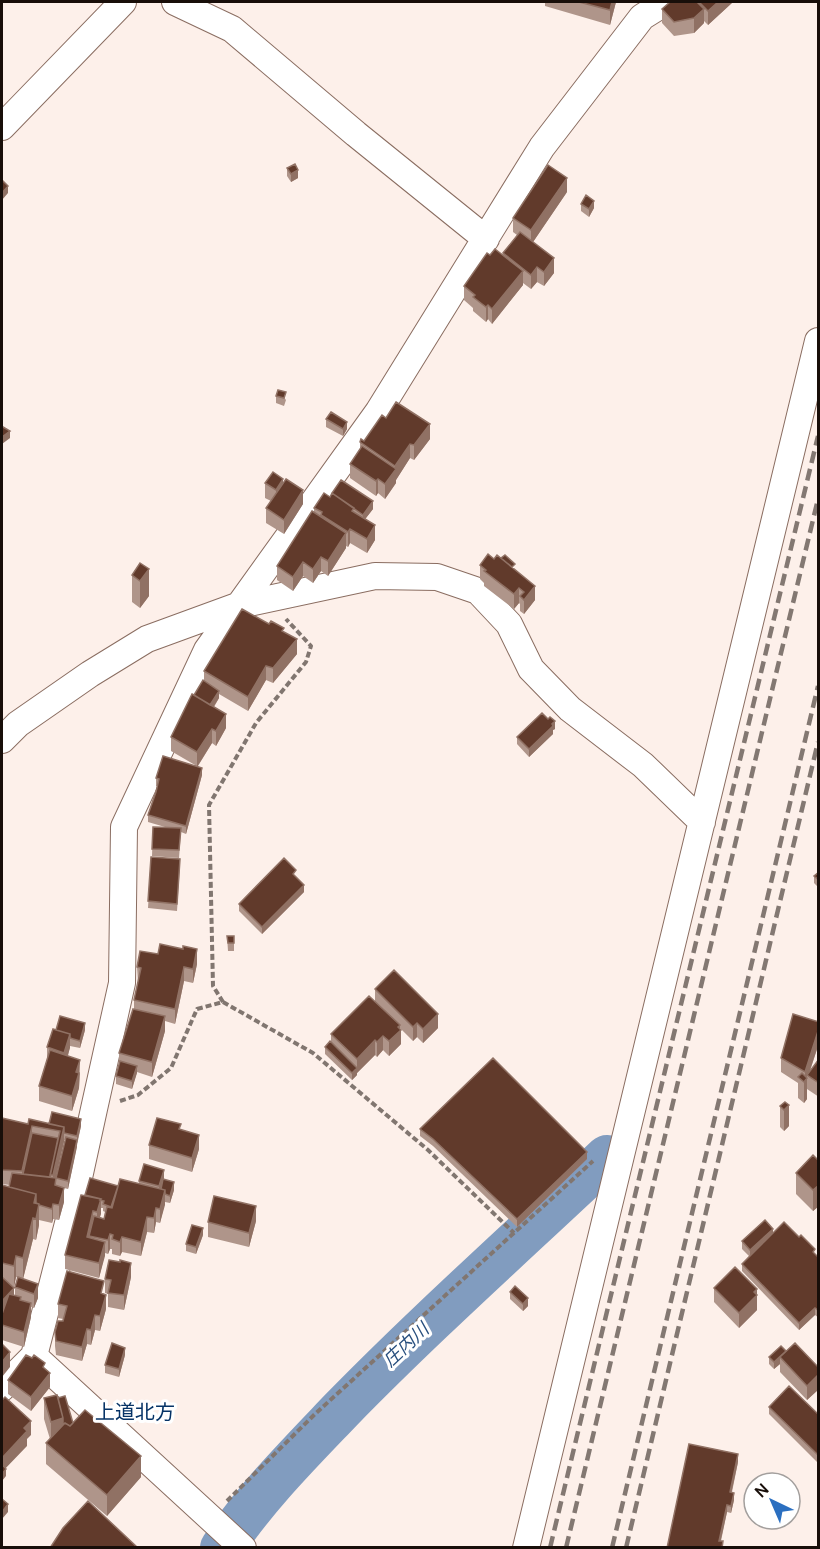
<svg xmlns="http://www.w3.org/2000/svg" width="820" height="1549" font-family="Manrope,'Noto Sans JP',sans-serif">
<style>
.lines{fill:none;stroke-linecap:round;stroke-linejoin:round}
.river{stroke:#819cbf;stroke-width:44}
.minor-casing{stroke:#8a6d61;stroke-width:28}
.path{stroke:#817670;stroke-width:4;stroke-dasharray:6 3;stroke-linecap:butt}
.minor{stroke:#fff;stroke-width:26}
.rail{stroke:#837872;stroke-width:4.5;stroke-dasharray:12 6;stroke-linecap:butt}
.wall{fill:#af958a;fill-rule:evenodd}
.shaded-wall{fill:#907164}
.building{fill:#613a2b;stroke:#907164;stroke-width:1.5}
.labels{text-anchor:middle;stroke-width:6;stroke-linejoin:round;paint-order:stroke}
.water-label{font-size:18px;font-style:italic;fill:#284f7e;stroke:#fff}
.quarter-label{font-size:20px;fill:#063366;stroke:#fff}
</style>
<rect width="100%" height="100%" fill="#fdf0ea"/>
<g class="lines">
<!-- river -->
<path class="river" d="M222,1548C256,1497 299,1454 341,1410C426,1323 518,1241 607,1157"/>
<defs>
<path id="minor" d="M175,2L232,29L356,134L486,239
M2,127L123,2
M2,740L18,724L90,674L147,639L240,605L375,576L437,577L478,591L509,624L531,669L570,709L643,765L702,822
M34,1356L243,1548
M2,1388L34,1356L75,1196L94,1109L122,983L124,827L207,650L378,412L542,147L642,17L666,2
M526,1548L818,341"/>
</defs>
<!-- minor casing -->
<use href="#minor" class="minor-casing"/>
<!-- path -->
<path class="path" d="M223,1002L313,1053L428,1150L514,1233
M120,1101L138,1095L171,1068L197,1009L223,1002L213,986L209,805L256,723L306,662L311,646L286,619
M227,1501L315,1414L593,1161"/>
<!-- minor -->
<use href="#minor" class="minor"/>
<!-- rail -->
<path class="rail" d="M550,1548L818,436
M566,1548L818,499
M612,1548L818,686
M626,1548L818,742"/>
</g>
<!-- wall -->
<path class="wall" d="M545,2H616L610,25L545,6Z
M670,2H733L708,25L704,21V23L694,33L674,36L662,23V9Z
M287,168L298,178L291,182L287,176Z
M567,192L533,242L554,273L544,286L537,282L531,289L523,283V285L492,324L488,319L486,322L473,311V308L464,300V286L490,255H503V253L517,235L513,232V218Z
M581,204L594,208L589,217L581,211Z
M278,390L286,400L284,406L276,403V396Z
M386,418L430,439L414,460L410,458L396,480V483L385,499L378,493L376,496L350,478V464L360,450V442L364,441Z
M326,419L347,429L343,436L326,427Z
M283,482L303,504L284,534L266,523V508L271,501L265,498V483Z
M314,508L373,509L365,519L375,540L367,553L350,543L348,547L346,546V548L328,576L321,571L313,583L303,576L293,591L277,580V566L314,513Z
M494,559L515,570L535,600L524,614L520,611V604L519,603L514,609L484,586V583L480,579V565Z
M140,563L149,596L140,608L132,602V575Z
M284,632L297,654L273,683L266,680L248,711L219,694V698L214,707L226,728L216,746L212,743L198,766L202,775L186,834L181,832L179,858L152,856L153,827H165L148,822V815L157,786H156V778L195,765L171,751V737L194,695L204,681V671Z
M548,719L555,729L553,730V734L529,757L517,744V737Z
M151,857L180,866L177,911L148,908Z
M819,872V888L814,883V876Z
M304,892L262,934L239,911V904Z
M227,936H234V951H228Z
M158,954L197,964L193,983L184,981L175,1024L165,1021V1031L152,1077L137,1072L132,1089L116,1084V1076L119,1065V1053L134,1009V1000L138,982L137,967Z
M375,989L438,1028L423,1043L417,1037L413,1041L400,1028L401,1044L389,1056L383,1050L377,1057L375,1055L357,1073V1075L352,1080L325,1054V1047L331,1042V1034L375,1001Z
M819,1022V1043L810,1071L819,1059V1097L807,1089V1080V1099L804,1103L798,1098V1083L781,1072V1058Z
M56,1030H85L80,1048L70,1046L68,1056L80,1074L79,1088L72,1111L39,1101V1086L47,1059V1047Z
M785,1102L789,1126L784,1131L780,1127V1106Z
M2,1118L28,1124H49L81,1126L68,1189L56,1186V1178L65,1140H64L56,1178V1186L64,1202L59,1220L53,1219L52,1223L39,1220V1225L36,1240L33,1239L23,1279L38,1298L34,1308L31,1307V1317L24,1347L2,1340V1185L9,1187L10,1185L2,1184ZM16,1277L18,1278L15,1287V1296L14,1295L12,1287H14Z
M181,1129L199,1149L192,1172L149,1159V1145Z
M420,1129L587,1159L517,1227L433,1146L420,1136Z
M819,1161V1206L813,1211L796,1194V1173Z
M164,1180L174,1190L170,1203L165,1202L160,1223L156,1222L154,1233L147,1232L141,1256L122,1252L120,1256L112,1254V1249H110L108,1254L105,1253L99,1278L65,1269V1255L85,1196L118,1186L139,1184V1181ZM101,1208H103V1211L105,1212L104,1219L100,1217Z
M256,1221L249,1247L208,1237V1222Z
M773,1233L815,1255L819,1258V1318L815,1315L799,1330L742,1271V1264L749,1256L742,1249V1241Z
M203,1235L196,1254L186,1251V1244Z
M131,1277L124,1310L108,1307V1294L105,1293V1279Z
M714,1288L757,1295V1310L739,1328L714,1302Z
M510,1292L528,1306L523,1311L510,1299Z
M104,1294L106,1309L100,1331L95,1330L91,1345L87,1344L82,1361L56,1355L55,1346V1332L63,1319L58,1318V1304Z
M786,1351L819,1368V1389L807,1400L780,1372V1364L774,1369L769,1364V1357Z
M125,1355L119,1377L105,1373V1365Z
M45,1369L50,1387L31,1411L8,1394V1380Z
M44,1398H58L73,1423L141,1477L107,1516L46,1464V1443L50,1439L44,1419Z
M769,1407L819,1415V1464L769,1414Z
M738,1462L732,1492L734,1500L731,1513L727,1512L721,1541L723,1548H667Z"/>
<!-- shaded-wall -->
<path class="shaded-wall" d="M612,2H616L610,25V10Z
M718,2H733L708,25V11Z
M704,9V23L694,33V18Z
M298,170V178L291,182V174Z
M567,178V192L531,245V230Z
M8,186V193L2,200V193Z
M594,201V208L589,217V209Z
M554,258V273L544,286V272Z
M537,267V282L531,289V275Z
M523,271V285L492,324V309Z
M488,305V319L486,322V307Z
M347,422V429L343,436V429Z
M430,424V439L414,460V445Z
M10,431V438L2,444V437Z
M410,444V458L396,480V483L385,499V484L395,469V466Z
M283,479V493L276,505V490Z
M378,479V493L376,496V481Z
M303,490V504L284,534V520Z
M373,501V509L363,522V515Z
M375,525V540L367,553V539Z
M350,529V543L348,547V532Z
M346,533V548L328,576V561Z
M321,557V571L313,583V569Z
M303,562V576L293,591V577Z
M149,569V596L140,608V581Z
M535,586V600L524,614V600Z
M519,588V603L514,609V594Z
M297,639V654L273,683V668Z
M266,666V680L248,711V697Z
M219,691V698L209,714V707Z
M226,714V728L216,746V731Z
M555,721V729L553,730V734L529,757V749Z
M212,729V743L197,767V752Z
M202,768V775L186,834V826Z
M304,885V892L262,934V927Z
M197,949V964L193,983V969Z
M184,967V981L175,1024V1009Z
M438,1014V1028L423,1043V1029Z
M165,1016V1031L152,1077V1062Z
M85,1023V1030L80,1048V1041Z
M417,1023V1037L413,1041V1027Z
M400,1025V1031L401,1030V1044L389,1056V1041Z
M819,1028V1043L808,1076L807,1075V1099L804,1103V1082L805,1080V1072Z
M70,1034V1048L64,1067V1053Z
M383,1036V1050L377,1057V1042Z
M375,1040V1055L357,1073V1075L352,1080V1073L357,1068V1059Z
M80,1060L79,1088L72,1111V1096L76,1072Z
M137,1066V1073L132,1089V1081Z
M789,1105V1126L784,1131V1110Z
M81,1119V1126L77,1143V1136Z
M32,1126V1140L22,1179V1171Z
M64,1127V1142L53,1189V1175Z
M199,1135V1149L192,1172V1158Z
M77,1140V1147L68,1189V1181Z
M587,1152V1159L517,1227V1219Z
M164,1170V1184L159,1201V1186Z
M174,1182V1190L170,1203V1196Z
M819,1185V1206L813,1211V1190Z
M64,1188V1202L59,1220V1205Z
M165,1190V1205L160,1223V1209Z
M101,1199V1214L97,1226V1212Z
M39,1204V1225L36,1240V1219Z
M53,1204V1219L52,1223V1209Z
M256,1206V1221L249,1247V1233Z
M156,1208V1222L154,1233V1218Z
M93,1211V1225L89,1236V1241L87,1237Z
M147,1217V1232L141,1256V1242Z
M33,1218V1239L23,1279V1258Z
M203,1228V1235L196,1254V1247Z
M773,1229V1236L750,1258V1250Z
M110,1234V1249L108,1254V1240Z
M122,1237V1252L120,1256V1242Z
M105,1242V1256L99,1278V1263Z
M16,1256V1277L14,1287V1266Z
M131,1263V1277L124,1310V1295Z
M38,1284V1298L34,1308V1294Z
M14,1288V1302L2,1315V1301Z
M757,1289V1310L739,1328V1313Z
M106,1295V1309L100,1331V1316Z
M528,1298V1306L523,1311V1304Z
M31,1303V1317L24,1347V1332Z
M815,1308V1315L799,1330V1323Z
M95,1315V1330L91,1345V1330Z
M87,1329V1344L82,1361V1347Z
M125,1348V1355L119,1377V1369Z
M10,1352V1367L2,1377V1362Z
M780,1357V1364L774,1369V1362Z
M50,1373V1387L31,1411V1397Z
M819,1374V1389L807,1400V1386Z
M63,1418V1439L51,1443V1422Z
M31,1421V1435L27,1439V1446L2,1472V1458L24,1428Z
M738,1454V1462L730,1499V1492Z
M141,1456V1477L107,1516V1495Z
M6,1469V1476L2,1481V1474Z
M734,1493V1500L731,1513V1506Z
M8,1504V1512L2,1519V1512Z
M727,1505V1512L719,1548V1541Z"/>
<!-- building -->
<path class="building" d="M579,2H612L610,10Z
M670,2H697L704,9L694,18L674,22L662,9Z
M699,2H718L708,11Z
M295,164L298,170L291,174L287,168Z
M548,165L567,178L531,230L513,218Z
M2,180L8,186L2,193Z
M586,195L594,201L589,209L581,204Z
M520,232L554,258L544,272L537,267L531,275L503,253Z
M495,249L523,271L492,309L488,305L486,307L473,297L475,295L464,286L487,253L490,255Z
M278,390L286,392L284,398L276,396Z
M396,402L430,424L414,445L410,444L395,466L360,442L361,439L364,441L382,415L386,418Z
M331,412L347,422L343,429L326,419Z
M3,427L10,431L2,437V428Z
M362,446L396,469L385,484L378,479L376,481L350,464Z
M273,472L283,479L276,490L265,483Z
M286,479L303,490L284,520L266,508Z
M341,480L373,501L363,515L332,493Z
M324,493L330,497L332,493L354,508L352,511L375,525L367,539L350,529L348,532L321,515L322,512L314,508Z
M312,511L346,533L328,561L321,557L313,569L303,562L293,577L277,566Z
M488,554L494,559L497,555L535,586L524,600L520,596L524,592L519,588L514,594L484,571L486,570L480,565Z
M505,555L515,564L512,567L501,558Z
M140,563L149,569L140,581L132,575Z
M242,609L269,624L271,621L284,628L282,631L297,639L273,668L266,666L248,697L204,671Z
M203,680L219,691L210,705L194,695Z
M192,694L226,714L216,731L212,729L197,752L171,737Z
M542,713L548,719L550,717L555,721L552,724L553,726L529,749L517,737Z
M163,756L202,768L186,826L148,815L156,792L159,779L156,778Z
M153,827L181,828L179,850L152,849Z
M151,857L180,859L177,904L148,901Z
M284,858L296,870L293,874L304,885L262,927L239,904Z
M819,872V880L814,876Z
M227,936H234V943H228Z
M160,944L183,949V946L197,949L193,969L184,967L175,1009L134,1000L141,968L137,967L140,951L158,954Z
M394,970L438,1014L423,1029L417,1023L413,1027L375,989Z
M369,996L400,1025L398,1027L401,1030L389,1041L383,1036L377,1042L375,1040L357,1059L331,1034Z
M133,1009L165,1016L152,1062L119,1053Z
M793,1014L819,1022V1028L805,1072L781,1058Z
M60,1016L85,1023L80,1041L70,1038V1034L56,1030Z
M53,1029L70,1034L64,1053L47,1047Z
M330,1041L357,1068L352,1073L325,1047Z
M50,1050L80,1060L76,1072L79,1073L72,1096L39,1086Z
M493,1058L587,1152L517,1219L433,1139L420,1129Z
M819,1059V1083L807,1075Z
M120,1061L137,1066L132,1081L116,1076Z
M802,1073L807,1078L804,1082L798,1077Z
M785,1102L789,1105L784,1110L780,1106Z
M52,1112L81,1119L77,1136L64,1133V1127L49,1124Z
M2,1118L28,1124L29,1119L64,1127L53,1175H50L60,1131L32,1126L22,1171L2,1170Z
M157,1118L181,1124L179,1129L199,1135L192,1158L149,1145Z
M32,1133L58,1138L50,1177L23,1174Z
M66,1137L77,1140L68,1181L56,1178Z
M813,1155L819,1161V1185L813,1190L796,1173Z
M144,1164L164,1170L159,1186L139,1181Z
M12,1173L56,1178L55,1185L64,1188L59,1205L53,1204L52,1209L39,1205V1204L36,1203V1194L9,1187Z
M90,1178L118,1186L111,1207L103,1204L104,1201L100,1200L101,1199L85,1195Z
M120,1179L165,1190L160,1209L156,1208L154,1218L147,1217L141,1242L122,1237L120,1242L112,1239L113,1235L110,1234L108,1240L89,1236L94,1216L104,1219L107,1207L112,1208Z
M163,1179L174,1182L170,1196L165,1194V1190L161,1189Z
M2,1185L36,1194L34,1203L39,1204L36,1219L33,1218L23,1258L16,1256L14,1266L2,1263Z
M81,1195L101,1199L97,1212L93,1211L87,1237L105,1242L99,1263L65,1255Z
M214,1196L256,1206L249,1233L208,1222Z
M765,1220L773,1229L750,1250L742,1241Z
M784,1222L799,1237L801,1235L815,1249L813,1252L819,1258V1311L815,1308L799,1323L742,1264Z
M192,1225L203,1228L196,1247L186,1244Z
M109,1260L120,1262V1260L131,1263L124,1295L108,1293L111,1280L105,1279Z
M735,1267L757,1289L754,1292L757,1295L739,1313L714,1288Z
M67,1271L104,1281L101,1293L106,1295L100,1316L95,1315L91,1330L87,1329L82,1347L56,1341L55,1332L58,1321H63L67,1306L58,1304Z
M2,1277L14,1288L2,1301Z
M18,1277L38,1284L34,1294L15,1287Z
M515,1286L528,1298L523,1304L510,1292Z
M9,1294L21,1297L20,1300L31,1303L24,1332L2,1325V1314Z
M112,1343L125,1348L119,1369L105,1365Z
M795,1343L819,1368V1374L807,1386L780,1357Z
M2,1344L10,1352L2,1362Z
M781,1346L786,1351L774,1362L769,1357Z
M26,1355L32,1358L34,1355L45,1363L43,1367L50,1373L31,1397L8,1380Z
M789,1386L819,1415V1456L769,1407Z
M57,1395L63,1418L51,1422L44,1398Z
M65,1396L73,1423L70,1426L65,1423L63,1425V1418L58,1398Z
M5,1397L31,1421L24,1428L27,1431L2,1458V1400Z
M85,1410L141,1456L107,1495L46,1443L65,1423L70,1426Z
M689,1444L738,1454L730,1492L734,1493L731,1506L727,1505L719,1541H723L722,1548H667Z
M2,1464L6,1469L2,1474Z
M2,1499L8,1504L2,1512Z
M88,1501L138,1548H50L63,1528Z"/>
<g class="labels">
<!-- water labels -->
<g class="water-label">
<text transform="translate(406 1345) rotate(-43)" y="6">庄内川</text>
</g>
<!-- quarter labels -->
<g class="quarter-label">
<text x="135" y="1419">上道北方</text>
</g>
</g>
<!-- border -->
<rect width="820" height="1549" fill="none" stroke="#180e09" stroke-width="6"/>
<!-- north arrow -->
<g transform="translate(772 1501) rotate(316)"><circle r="28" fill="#ffffff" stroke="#a39f9d" stroke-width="1.5"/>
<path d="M0-4.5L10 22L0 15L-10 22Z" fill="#2b6fc0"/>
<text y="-9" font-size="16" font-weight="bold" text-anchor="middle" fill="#180e09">N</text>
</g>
</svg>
